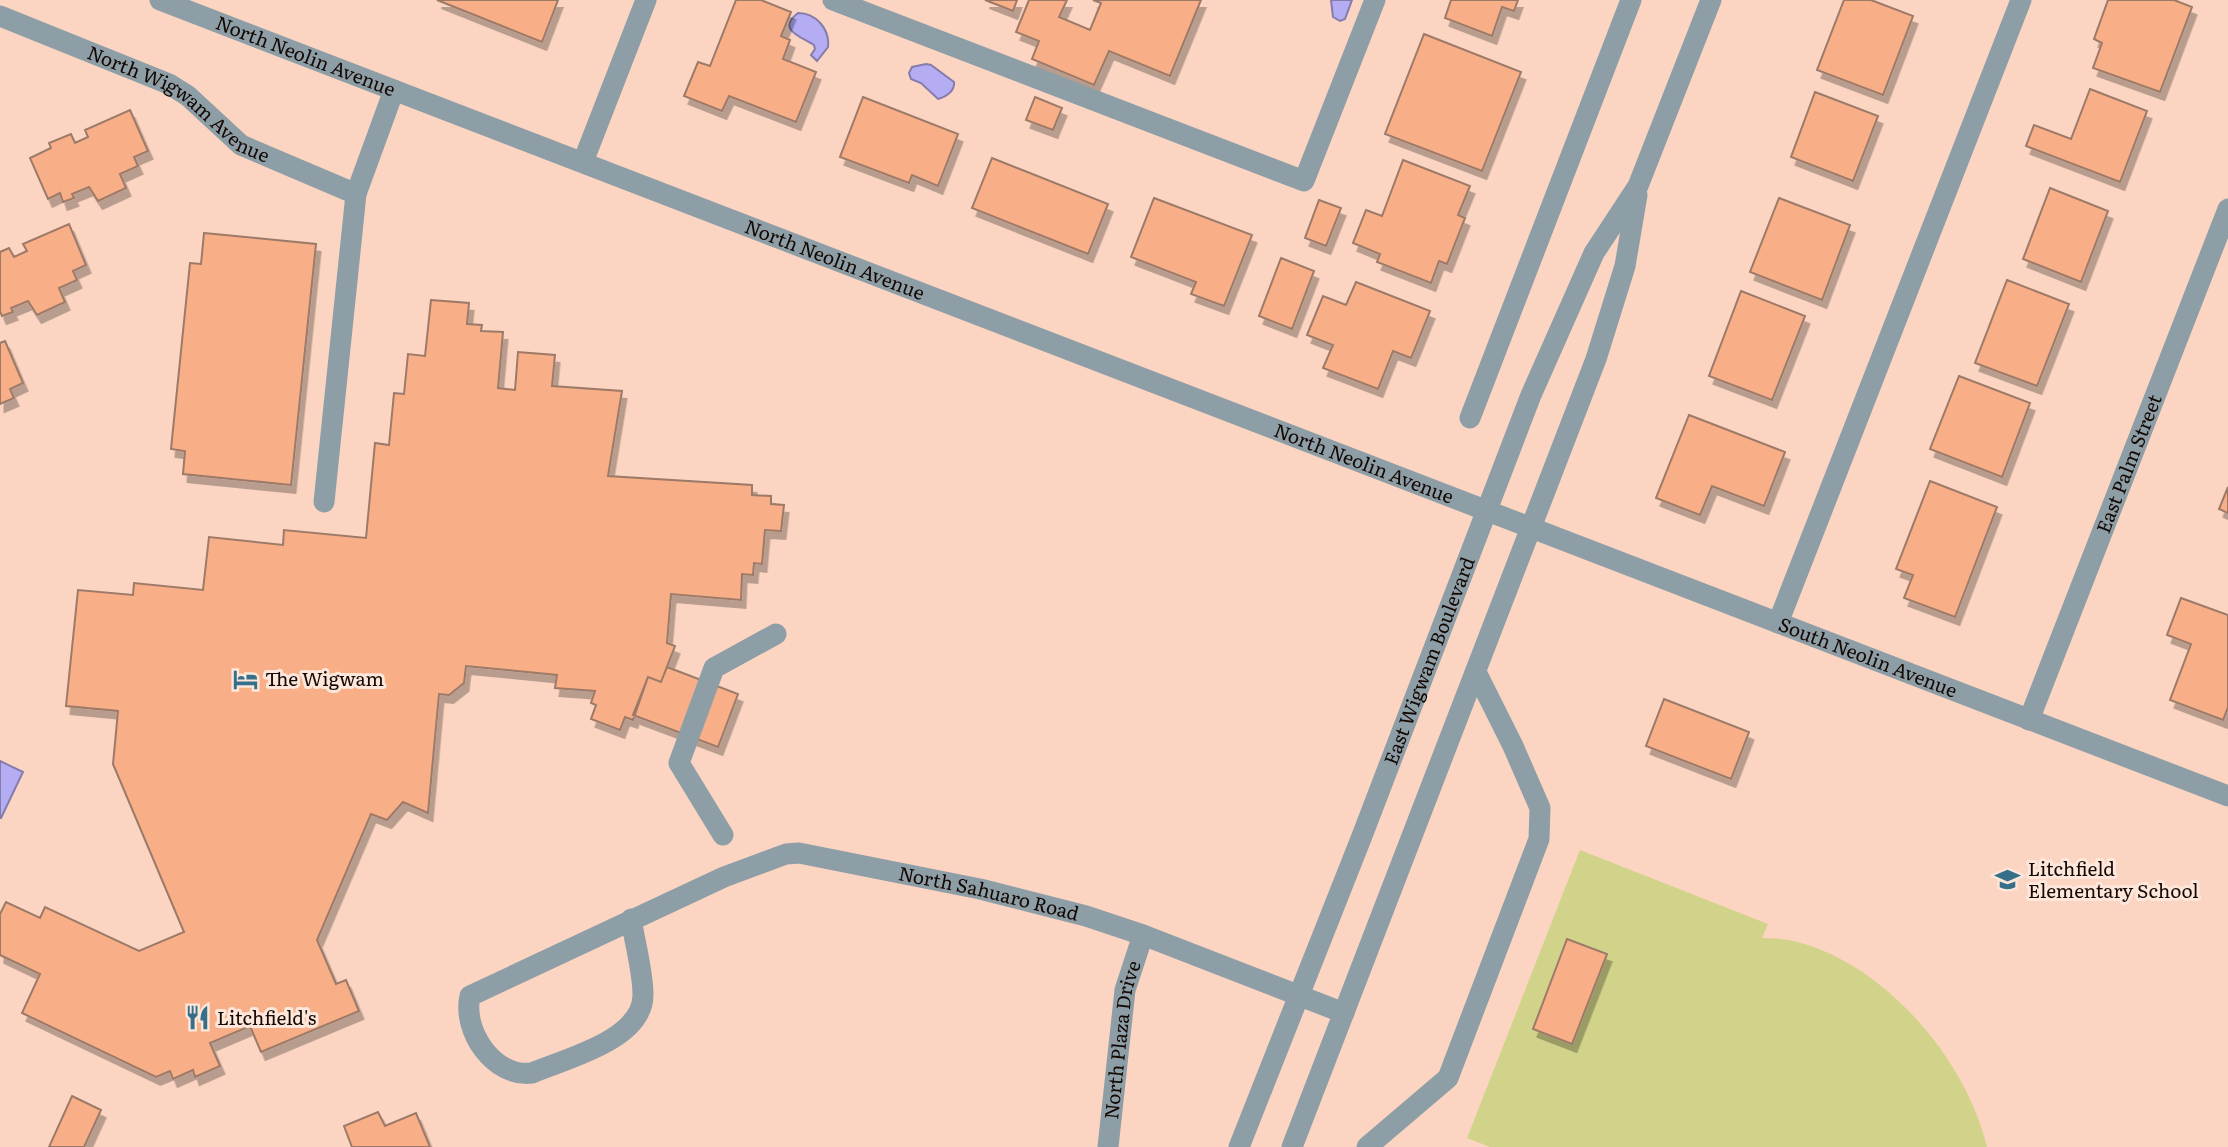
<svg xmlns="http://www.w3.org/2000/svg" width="2228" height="1147" font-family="Literata,serif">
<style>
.green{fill:#d2d38a}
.water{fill:#b5adf4;stroke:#857cac;stroke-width:2}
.building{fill:#f8af88;stroke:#9d7a68;stroke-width:2;filter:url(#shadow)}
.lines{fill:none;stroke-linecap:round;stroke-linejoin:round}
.minor{stroke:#8e9ea7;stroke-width:21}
.labels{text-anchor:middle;stroke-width:6;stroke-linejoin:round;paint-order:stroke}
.street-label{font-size:19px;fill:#140803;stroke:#fde6da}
.poi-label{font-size:19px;fill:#140803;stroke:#fde6da;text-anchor:start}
</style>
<defs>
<filter id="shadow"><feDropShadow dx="4.5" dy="8" stdDeviation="0" flood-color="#0004"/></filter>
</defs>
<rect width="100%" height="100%" fill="#fbd5c1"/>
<!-- green -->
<path class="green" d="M1580,850L1768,924L1762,938C1771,939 1780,938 1789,940C1881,959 1966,1058 1987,1147H1490L1467,1138Z"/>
<!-- water -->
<path class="water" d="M1331,0H1352L1345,19L1340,21L1333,17Z
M798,13C816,13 830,29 828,47L817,61L811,55L815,49L814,45C802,37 776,30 798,13Z
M926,64L931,65L954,82C955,91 946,97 938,99L921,83L911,79L909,73L912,67Z
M0,761L23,772L1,818H0Z"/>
<!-- building -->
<path class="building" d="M437,0H558L542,42Z
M736,0H761L791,12L781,36L790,40L783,59L816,72L796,122L729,96L722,111L684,96L698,62L710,66Z
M985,0H1017L1013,11Z
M1029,0H1067L1059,17L1090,30L1101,3L1093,0H1201L1170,76L1109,51L1094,85L1032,59L1039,41L1016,32Z
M1451,0H1518L1514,11L1502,7L1492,36L1445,18Z
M1844,0H1871L1913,16L1883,95L1817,70Z
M2108,0H2174L2192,7L2160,92L2093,68L2102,43L2094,39Z
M1424,34L1521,72L1482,171L1385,134Z
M2090,89L2147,111L2120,182L2026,146L2034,125L2071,139Z
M1815,92L1878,116L1853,181L1791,157Z
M863,97L958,134L938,186L912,175L909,183L840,157Z
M1035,97L1062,108L1053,130L1026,120Z
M130,110L148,151L134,157L138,166L120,174L126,188L98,201L89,187L72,194L74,198L63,202L60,193L48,199L30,158L51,148L49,143L71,134L75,143L88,137L85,130Z
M992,158L1108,204L1088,254L972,208Z
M1403,160L1470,186L1458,215L1465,218L1447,264L1439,261L1431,283L1377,262L1380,254L1353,243L1366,210L1382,216Z
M2050,188L2108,211L2081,282L2023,259Z
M1154,198L1252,235L1224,306L1191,294L1196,282L1131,257Z
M1779,198L1850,225L1822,300L1750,272Z
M1319,200L1341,208L1326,246L1305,238Z
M69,224L86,265L73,271L77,280L59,288L65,302L37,315L28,301L11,308L13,312L2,316L0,311V252L9,248L14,257L27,251L23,244Z
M204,233L316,244L291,485L183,474L185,451L171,449L190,263L201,264Z
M1281,258L1314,271L1292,329L1259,316Z
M2007,280L2069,304L2037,386L1975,363Z
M1356,282L1430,311L1411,358L1393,351L1378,389L1323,368L1333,345L1307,335L1323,296L1346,305Z
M1741,291L1805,316L1772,400L1709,376Z
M431,300L469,303L467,324L482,325L481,331L503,332L498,388L515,390L518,352L555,355L552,386L622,391L608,476L752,485V495L771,496V504L784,505L781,531L765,530L762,564L754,563L753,575L742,574L741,600L671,594L667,643L675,646L661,682L648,677L633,720L625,717L620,730L591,719L596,705L591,703L595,691L555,688L557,675L466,666L464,683L449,695L439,694L428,813L403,802L387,820L371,814L317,940L336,984L346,980L359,1011L261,1052L250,1026L210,1043L220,1066L195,1077L193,1070L173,1079L170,1071L156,1077L22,1013L40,974L0,955V914L6,902L40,918L45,907L139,951L184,932L113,764L118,711L66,706L78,590L133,595L134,583L203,590L209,537L283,545L284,530L366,538L375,443L389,445L394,393L404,394L408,354L425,356Z
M5,341L23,383L10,389L14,398L0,404V343Z
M1959,376L2030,403L2002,477L1930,449Z
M1689,415L1785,452L1764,506L1712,486L1700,515L1656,498Z
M1930,481L1997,507L1955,617L1904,598L1913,575L1896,569Z
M2228,487V513L2219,509Z
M2181,598L2228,615V707L2223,720L2170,700L2191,644L2167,635Z
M667,667L738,694L718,747L633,715L648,677L661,682Z
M1664,699L1749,732L1731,779L1646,746Z
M1567,939L1607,954L1572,1044L1533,1029Z
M72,1096L101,1110L84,1147H49Z
M378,1112L385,1126L416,1113L430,1147H352L344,1126Z"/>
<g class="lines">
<!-- minor -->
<g class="minor">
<path id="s1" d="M160,0L2228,796"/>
<path d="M833,0L1304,181L1375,0"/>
<path id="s2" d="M0,16L169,84L188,96L241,145L356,194"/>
<path d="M583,162L646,0"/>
<path d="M1470,418L1631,0"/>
<path d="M324,502L356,194L394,90"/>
<path d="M1778,623L2021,0"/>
<path id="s3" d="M2029,720L2228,209"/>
<path d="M723,835L679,763L714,668L776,634"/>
<path id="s4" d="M631,919C635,943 643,972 643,995C643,1040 565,1059 532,1073C494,1078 462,1031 470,996L724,877L786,854L799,853L980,889L1086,916L1143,935L1344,1013"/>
<path id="s5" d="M1108,1147L1125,990L1143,935"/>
<path id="s6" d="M1239,1147L1362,836L1531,395L1594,253L1638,186L1711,0"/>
<path d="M1292,1147L1596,359L1625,266L1637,195"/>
<path d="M1367,1147L1448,1078L1539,839L1540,808L1513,746L1476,672"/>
</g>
</g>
<!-- icons -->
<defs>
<symbol id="hotel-bare" viewBox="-9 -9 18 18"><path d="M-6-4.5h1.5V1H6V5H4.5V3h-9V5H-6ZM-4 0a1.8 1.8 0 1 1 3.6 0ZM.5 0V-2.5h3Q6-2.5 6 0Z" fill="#366f89" stroke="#fde6da" stroke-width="2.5" paint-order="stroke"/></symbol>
<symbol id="school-bare" viewBox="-9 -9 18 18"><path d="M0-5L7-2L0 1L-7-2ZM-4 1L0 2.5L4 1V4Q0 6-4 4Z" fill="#366f89" stroke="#fde6da" stroke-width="2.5" paint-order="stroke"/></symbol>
<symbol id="restaurant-bare" viewBox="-9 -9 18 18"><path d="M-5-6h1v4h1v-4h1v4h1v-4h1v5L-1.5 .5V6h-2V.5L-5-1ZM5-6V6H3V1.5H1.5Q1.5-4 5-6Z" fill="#366f89" stroke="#fde6da" stroke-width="2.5" paint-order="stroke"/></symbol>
</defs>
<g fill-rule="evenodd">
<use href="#hotel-bare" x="228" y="662" width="35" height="35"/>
<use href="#school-bare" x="1990" y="862" width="35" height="35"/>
<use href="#restaurant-bare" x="180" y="1000" width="35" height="35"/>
</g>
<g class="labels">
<!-- street labels -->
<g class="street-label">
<text dy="7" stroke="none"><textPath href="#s1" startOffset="156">North Neolin Avenue</textPath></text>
<text dy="7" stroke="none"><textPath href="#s2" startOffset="201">North Wigwam Avenue</textPath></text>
<text dy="7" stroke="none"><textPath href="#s1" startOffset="723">North Neolin Avenue</textPath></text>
<text dy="7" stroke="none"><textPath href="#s1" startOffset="1290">North Neolin Avenue</textPath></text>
<text dy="7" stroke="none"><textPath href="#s3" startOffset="275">East Palm Street</textPath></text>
<text dy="7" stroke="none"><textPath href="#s1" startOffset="1830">South Neolin Avenue</textPath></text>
<text dy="7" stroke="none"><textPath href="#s6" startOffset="522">East Wigwam Boulevard</textPath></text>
<text dy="7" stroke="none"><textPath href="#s4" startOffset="887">North Sahuaro Road</textPath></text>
<text dy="7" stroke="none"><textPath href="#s5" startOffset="108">North Plaza Drive</textPath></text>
</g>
<!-- poi labels -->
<g class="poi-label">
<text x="265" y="686">The Wigwam</text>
<text x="2028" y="876">Litchfield<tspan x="2028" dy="22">Elementary School</tspan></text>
<text x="217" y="1025">Litchfield's</text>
</g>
</g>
</svg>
